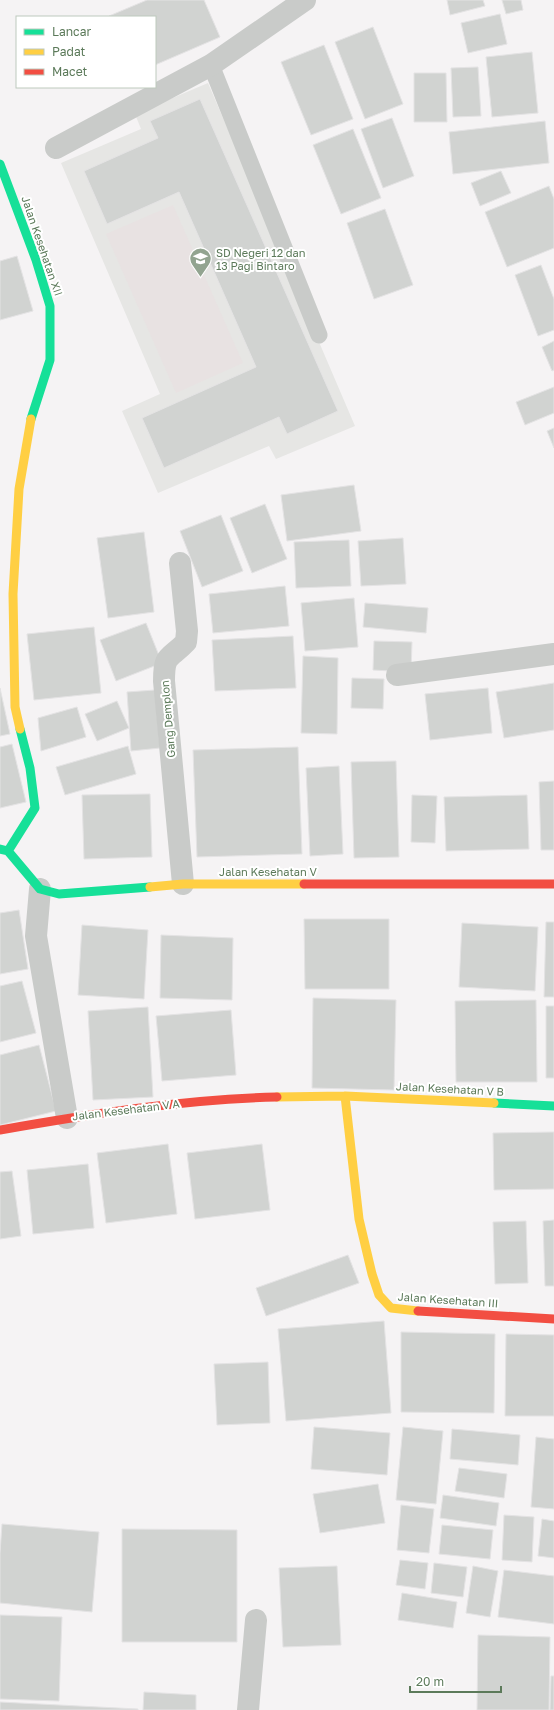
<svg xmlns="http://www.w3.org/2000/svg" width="554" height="1710" font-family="'Golos Text',sans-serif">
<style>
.built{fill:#e6e6e4}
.green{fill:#e8e2e2}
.building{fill:#d1d3d1;stroke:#e4e3e4}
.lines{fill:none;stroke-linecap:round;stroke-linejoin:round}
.lane{stroke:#c9cbc9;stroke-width:17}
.street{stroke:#c9cbc9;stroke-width:22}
.fast{stroke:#16e098;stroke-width:9}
.slow{stroke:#ffcf43;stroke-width:9}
.jam{stroke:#f24e42;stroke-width:9}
.labels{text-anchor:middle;stroke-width:4;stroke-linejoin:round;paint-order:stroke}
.street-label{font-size:11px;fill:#5c7a5a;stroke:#fff}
.poi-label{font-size:11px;fill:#5c7a5a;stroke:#fff;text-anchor:start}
</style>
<rect width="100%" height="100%" fill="#f5f3f4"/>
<!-- built -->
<path class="built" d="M208,83L355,426L276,459L269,446L158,493L122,411L160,394L61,163L141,129L135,114Z"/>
<!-- green -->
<path class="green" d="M173,205L243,363L176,393L106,234Z"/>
<!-- building -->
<path class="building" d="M147,0H204L220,37L155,65V17L109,16Z
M447,0H483L485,6L450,15Z
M502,0H521L523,10L506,14Z
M500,14L507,44L468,53L461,23Z
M373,27L403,104L365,119L335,42Z
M324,45L353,119L311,135L281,62Z
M532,52L538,113L492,117L486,57Z
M478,67L481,116L453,117L451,68Z
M414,73H446L447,122H414Z
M200,99L338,411L287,434L279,417L164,468L142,418L256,367L179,192L107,224L84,171L158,138L150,121Z
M392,118L414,176L383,188L361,129Z
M545,121L549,163L453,174L449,132Z
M353,129L381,198L341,214L313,145Z
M501,171L511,193L480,206L471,183Z
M549,186L554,199V248L507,267L485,212Z
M385,209L413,285L374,299L347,223Z
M17,256L33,311L0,320V261Z
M541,265L554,299V330L538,336L515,275Z
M554,341V370L552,371L542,347Z
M554,387V413L525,425L516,402Z
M554,428V448L547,431Z
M354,485L361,531L287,541L281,495Z
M265,504L287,559L252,573L230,518Z
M221,515L243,571L202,587L180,531Z
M144,532L154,612L108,618L97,538Z
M403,538L406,584L361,586L358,541Z
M349,540L351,586L296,588L294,542Z
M285,586L289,626L213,633L209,594Z
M354,598L358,647L305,651L301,603Z
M365,603L428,608L426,633L363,627Z
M146,623L162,663L116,681L100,640Z
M94,627L101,693L34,700L27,634Z
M293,636L296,688L215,691L212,640Z
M374,641L412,642L411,672L373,670Z
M303,656L338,658L337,734L301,733Z
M352,678L384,679L383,709L351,708Z
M554,683V730L504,738L496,692Z
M0,688L10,734L0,736Z
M488,688L492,733L430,740L425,694Z
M155,690L160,748L131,751L127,692Z
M117,701L129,728L97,741L85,714Z
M77,707L86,737L41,751L38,718Z
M12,744L26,802L0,808V747Z
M128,746L136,774L65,795L56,767Z
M298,747L302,854L197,857L193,750Z
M396,761L399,857L354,858L351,762Z
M339,766L343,854L310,856L306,768Z
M554,781V850H541L539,782Z
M150,794L152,857L84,859L82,795Z
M412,795L437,796L435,843L411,842Z
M527,795L529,849L446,851L444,797Z
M19,910L28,969L0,974V913Z
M304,919H389V989H305Z
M546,922H554V997H544Z
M462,923L538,927L535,991L459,987Z
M82,925L148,930L144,999L78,995Z
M161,935L233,938L232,1000L160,998Z
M22,981L36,1033L0,1042V986Z
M313,998L396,1000L394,1090L312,1088Z
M536,1000L537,1082H456L455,1001Z
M546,1006H554V1078H546Z
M148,1007L153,1097L93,1100L88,1011Z
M231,1010L236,1075L162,1081L156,1016Z
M39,1045L56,1111L0,1125V1055Z
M554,1132V1189L494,1190L493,1133Z
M168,1144L177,1214L106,1223L97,1153Z
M262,1144L270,1210L195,1219L187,1153Z
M88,1164L94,1228L33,1234L27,1170Z
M12,1171L21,1236L0,1239V1172Z
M554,1220V1286H545L543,1221Z
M526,1221L528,1283L495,1284L493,1222Z
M348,1255L359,1283L266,1316L256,1288Z
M384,1321L391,1413L286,1421L278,1329Z
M401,1332L495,1334L494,1413L401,1412Z
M506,1334L554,1335V1416H505Z
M268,1362L270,1423L217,1425L214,1364Z
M314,1427L390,1433L387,1475L311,1469Z
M403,1427L443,1431L436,1504L396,1500Z
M452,1429L520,1435L518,1465L450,1459Z
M536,1437L554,1439V1509L531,1507Z
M459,1468L507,1474L504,1498L455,1491Z
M378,1484L385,1523L320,1533L313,1494Z
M443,1495L499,1503L496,1526L440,1518Z
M401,1505L434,1509L429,1553L397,1550Z
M504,1515L534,1517L532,1562L502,1560Z
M542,1519L554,1521V1558L538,1556Z
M2,1524L99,1532L92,1612L0,1603V1553Z
M442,1525L493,1530L490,1559L439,1554Z
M122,1529L237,1530V1642H122Z
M400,1560L428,1563L425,1589L396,1585Z
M434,1563L467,1567L463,1597L431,1593Z
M337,1566L341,1645L283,1647L279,1568Z
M473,1566L498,1571L490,1617L466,1613Z
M504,1570L554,1576V1624L498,1617Z
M402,1593L457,1602L453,1628L398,1620Z
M0,1615L62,1617L59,1701L0,1699Z
M478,1635L550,1637L549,1710H477Z
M551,1676H554V1710H550Z
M144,1692L196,1695V1710H143Z
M0,1702L138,1709V1710H0Z"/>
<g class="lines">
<!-- lane -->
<path class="lane" d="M211,65L319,335"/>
<!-- street -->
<path class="street" d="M56,148L211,65L305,0
M180,563L187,631L186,642C169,660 164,653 164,681L183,884
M397,675L554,654
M40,889L36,936L67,1118
M248,1710L256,1620"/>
<!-- fast -->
<path class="fast" d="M0,164L36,260L50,306V360L31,419
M0,849L8,851L40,889L59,894L150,887
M8,851L35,808L30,768L20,729
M494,1103L554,1106"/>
<!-- slow -->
<path class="slow" d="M20,729L15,707L13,594L19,489L31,419
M150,887L183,884H304
M345,1096L359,1219L372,1274L379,1295L391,1308L418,1311
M277,1097L345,1096L494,1103"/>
<!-- jam -->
<path class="jam" d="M304,884H554
M0,1130C91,1114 185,1099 277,1097
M418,1311L554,1319"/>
</g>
<!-- icons -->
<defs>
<symbol id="school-pin" viewBox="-11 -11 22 30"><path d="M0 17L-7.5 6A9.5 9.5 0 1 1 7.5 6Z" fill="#92a490" stroke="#fff"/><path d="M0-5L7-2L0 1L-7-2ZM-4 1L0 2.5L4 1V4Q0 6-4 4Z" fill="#fff"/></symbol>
</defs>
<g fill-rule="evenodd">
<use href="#school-pin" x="188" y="246" width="25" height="34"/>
</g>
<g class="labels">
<!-- street labels -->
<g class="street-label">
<text transform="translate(42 246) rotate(71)" y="4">Jalan Kesehatan XII</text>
<text transform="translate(168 719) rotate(-95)" y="4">Gang Demplon</text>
<text x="268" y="876">Jalan Kesehatan V</text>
<text transform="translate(450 1089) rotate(3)" y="4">Jalan Kesehatan V B</text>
<text transform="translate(126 1110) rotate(-7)" y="4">Jalan Kesehatan V A</text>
<text transform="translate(448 1300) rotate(4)" y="4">Jalan Kesehatan III</text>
</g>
<!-- poi labels -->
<g class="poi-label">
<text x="216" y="257">SD Negeri 12 dan<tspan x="216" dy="13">13 Pagi Bintaro</tspan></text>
</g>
</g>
<!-- legend -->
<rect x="16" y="16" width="140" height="72" fill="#ffffff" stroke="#becabd"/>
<rect x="24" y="29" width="20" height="6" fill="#16e098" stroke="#becabd"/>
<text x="52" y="36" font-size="12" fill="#5c7a5a">Lancar</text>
<rect x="24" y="49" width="20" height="6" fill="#ffcf43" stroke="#becabd"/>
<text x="52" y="56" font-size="12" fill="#5c7a5a">Padat</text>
<rect x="24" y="69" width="20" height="6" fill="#f24e42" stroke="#becabd"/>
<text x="52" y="76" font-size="12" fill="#5c7a5a">Macet</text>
<!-- scale -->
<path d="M410 1686v6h91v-6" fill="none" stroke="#5c7a5a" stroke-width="2"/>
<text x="416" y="1686" font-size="12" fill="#5c7a5a" stroke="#ffffff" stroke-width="3" paint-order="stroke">20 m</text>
</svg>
